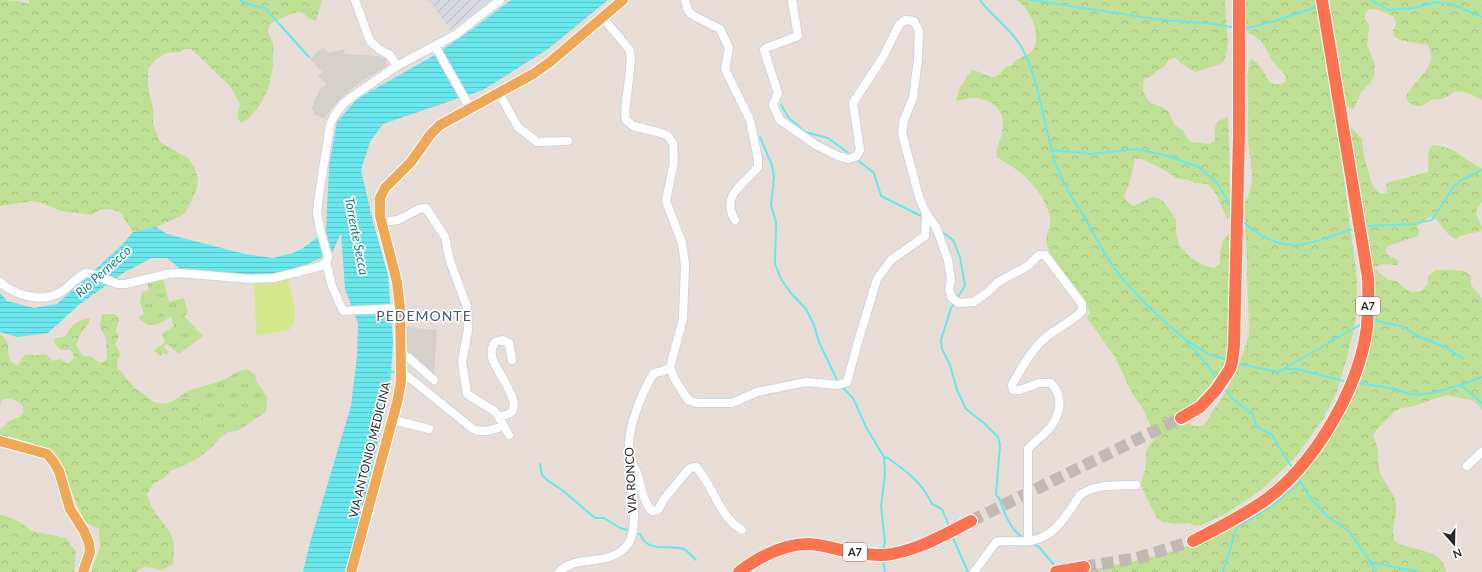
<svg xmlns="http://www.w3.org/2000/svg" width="1482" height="572" font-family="Lato,sans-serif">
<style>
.industrial{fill:url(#industrial-furrows)}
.grass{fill:url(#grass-tufts)}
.forest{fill:url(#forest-crowns)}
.pitch{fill:#d6e88f}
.plaza{fill:#d5cfca}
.water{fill:url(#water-rules)}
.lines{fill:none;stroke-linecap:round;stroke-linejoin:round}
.stream{stroke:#6ae7ec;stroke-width:2}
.highway-tunnel{stroke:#c2b9b4;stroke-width:12;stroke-dasharray:12 6;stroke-linecap:butt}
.minor-casing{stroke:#cdd5e0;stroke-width:10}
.major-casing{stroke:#fff;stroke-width:12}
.highway-casing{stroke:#fff;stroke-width:14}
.minor{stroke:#fff;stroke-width:8}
.major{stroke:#eda958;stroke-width:10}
.highway{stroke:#fb7351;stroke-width:12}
.labels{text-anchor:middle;stroke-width:3.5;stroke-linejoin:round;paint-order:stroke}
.shield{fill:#fff;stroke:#676767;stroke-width:1}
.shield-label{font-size:11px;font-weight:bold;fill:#262626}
.street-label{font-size:12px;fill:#262626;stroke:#fff}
.water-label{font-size:13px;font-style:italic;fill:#0f7d8c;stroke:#fff}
.quarter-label{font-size:14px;letter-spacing:1px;fill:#485b75;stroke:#fff}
</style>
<defs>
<pattern id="industrial-furrows" width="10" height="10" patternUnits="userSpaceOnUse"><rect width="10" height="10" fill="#d9d9e1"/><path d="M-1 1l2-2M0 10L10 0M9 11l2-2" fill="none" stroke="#babac1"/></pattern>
<pattern id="grass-tufts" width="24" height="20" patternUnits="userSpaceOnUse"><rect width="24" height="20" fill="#bfe094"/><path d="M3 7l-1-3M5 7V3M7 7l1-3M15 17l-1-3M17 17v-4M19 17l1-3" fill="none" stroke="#a4c07f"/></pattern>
<pattern id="forest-crowns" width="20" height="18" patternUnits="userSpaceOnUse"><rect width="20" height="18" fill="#bfe094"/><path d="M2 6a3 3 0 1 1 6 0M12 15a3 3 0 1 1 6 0" fill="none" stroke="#a4c07f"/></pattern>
<pattern id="water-rules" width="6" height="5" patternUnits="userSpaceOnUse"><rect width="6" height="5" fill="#6ae7ec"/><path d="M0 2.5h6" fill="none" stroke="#5cc6ca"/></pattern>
</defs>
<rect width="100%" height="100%" fill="#e9ded7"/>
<!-- industrial -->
<path class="industrial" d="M428,0H490L451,30Z"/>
<!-- grass -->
<path class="grass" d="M163,278L169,302L184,298L188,313L184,316L203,336L179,354L171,348L172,347L166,344L164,347L169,352L166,355L163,353L160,356L154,351L165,342L162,334L174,326L171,317C158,324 153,330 139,319V317L144,314L140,302L142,292L149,290L147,281Z
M247,369L254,374L257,382L267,397L266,412L237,431L228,432L221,437L213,446L214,437L206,428L199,405L189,398L177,399C188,387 208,387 222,380C233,376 235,371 247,369Z"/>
<!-- forest -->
<path class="forest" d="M0,0L18,1L29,4V0H322L316,21C307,19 306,13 299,12C295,11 272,22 270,25C269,27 268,29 268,32C269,35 272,39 273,43C274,47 273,54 273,58C273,83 263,109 242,123L237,118L240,104L230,86L191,49H185L179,52L166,53L155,60L148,69V86L153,109V125L160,142L188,158L194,167L198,178L197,188L189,207L183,215L156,227L133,232L120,212L110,209L100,210L91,215L61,211L42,203L32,201L0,206Z
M1016,0H1225C1225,20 1232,44 1223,63L1196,72L1180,63L1176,58L1169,59L1164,67L1158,70L1151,77L1144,79L1143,91L1148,100L1150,103L1160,106L1169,112L1173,123L1183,131L1190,142L1210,144L1215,140V127L1218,121L1228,117L1231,216L1227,219L1216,194L1208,184L1195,183L1189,180L1176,178L1166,171L1142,159H1135L1129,185L1124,197L1128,203L1134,206L1152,197L1159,198L1164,202L1176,219V232L1179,245L1190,257L1201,264L1214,268L1220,264C1220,253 1220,237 1232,233L1228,354L1220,373L1207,391L1188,408L1175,414L1181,426L1189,423C1193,427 1198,427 1203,425C1208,422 1209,416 1212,412C1229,391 1242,360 1249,334L1245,202C1257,183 1250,162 1248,142C1247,129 1248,117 1248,105C1248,89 1245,73 1251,59C1269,67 1264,92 1285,82L1286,76C1282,71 1277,67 1273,62C1266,50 1262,36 1247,33L1245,0H1482V100C1475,96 1463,90 1455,92C1451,93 1448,97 1444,98C1441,100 1436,99 1432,100C1421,106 1422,109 1409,103L1406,97C1415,78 1440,67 1428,45L1400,40L1394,36L1393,30L1396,24L1394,17L1376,9H1370L1365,13V20L1369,25L1367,45L1375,64L1374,77L1370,83L1361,92L1354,109L1352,110L1349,107H1335L1357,280L1356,318L1347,358L1337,391L1323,419L1294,459L1261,490L1227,513L1202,525L1195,526L1189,523L1176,524L1163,522L1157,518L1145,495L1141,483L1145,470L1146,450L1156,437L1143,409L1132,393L1115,357L1087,318L1090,312L1087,306C1074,289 1052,266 1047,245C1045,235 1051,227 1050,217C1048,203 1033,183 1022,174C1014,167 1005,163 997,157C995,148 1000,142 1002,133C1006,114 997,101 977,98C971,97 962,100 956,101L960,87L972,70C980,71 988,78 995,77C1000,75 1002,70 1006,67C1008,66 1010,66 1012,65C1014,64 1015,61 1016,60C1021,56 1028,56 1032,51C1043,37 1030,7 1016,0Z
M1350,126L1362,139L1363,153L1372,184L1378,192L1383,194L1387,193L1386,184L1390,182L1428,172C1430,162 1425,152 1433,145C1442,146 1450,148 1458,153C1463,156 1465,159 1471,162C1475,164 1477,167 1482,168V202L1477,209L1476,214L1482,227L1481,231L1460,236L1456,239C1439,234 1439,202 1417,227L1419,232L1418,236L1388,246L1385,250L1387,254L1391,257L1399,261L1397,265L1383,264L1374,268L1388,280L1397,281L1403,287L1412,292L1421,291L1427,285L1428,276L1436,270H1446L1464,271L1471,276V285L1482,298V411L1479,405L1471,400L1446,395L1411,407L1402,408L1394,412L1378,428L1373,436C1381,451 1376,458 1380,472C1384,484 1396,493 1396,505C1397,519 1390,526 1395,542C1412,551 1443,548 1446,572H1081L1143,559L1183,548L1212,538L1242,522L1271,503L1295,481L1313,461L1331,436L1348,404L1364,361L1361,208Z
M102,314H113L119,316C120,322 116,326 116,332L119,336L115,344L121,355L118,359L117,367L135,388L154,402L166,404L177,399L189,398L199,405L206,428L214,437L213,446L200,457L183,466L172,470L164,478L153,484L147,495L151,506L171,534L174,545L173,564L162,570C153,568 142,564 136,572H91L100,548L99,529L85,522L56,456C44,446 17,437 0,436V429C4,427 4,425 7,423C11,418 21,419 23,412C26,402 9,396 2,400L0,405V334C3,337 8,340 8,345C9,353 6,361 17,365L25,355C29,354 31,355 35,355C45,355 45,351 52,361L60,359L68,364L74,358L73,353L70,350H61L55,344L54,339L66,336C71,324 78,320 90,318L89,323L81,333L76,345L83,356L92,357L95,360L101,363L105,361L107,357L106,339L100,327Z
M0,515H3L18,521L32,531L66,538L76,552L74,572H0Z"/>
<!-- pitch -->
<path class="pitch" d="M288,279L295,309L294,324L290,327V330L256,336L254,282Z"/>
<!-- plaza -->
<path class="plaza" d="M323,47L329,53L345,49L343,54L379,56L386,59L387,66L362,81L349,91L340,99L324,118L313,114L314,111L311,109L320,89L327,84L318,76L322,72L310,59Z
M406,327L437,330L434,376L410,364L407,351Z"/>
<!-- water -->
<path class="water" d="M511,0H608L548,49L483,90L383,124L370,142L361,170L373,222L388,275L393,342L390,387L371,473L351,555L345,572H303L309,546L351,406L357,356L358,323L345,289L341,233L333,251L317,260L295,269L269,274L251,275L179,268L167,258H152L125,272L80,304L48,333L17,337L0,332V293L7,301L34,308L57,304L120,247L133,232L156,227L167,234L245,254L273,258L293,253L303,248L326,231L329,167L337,122L357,99L433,56L474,28Z"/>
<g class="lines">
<!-- stream -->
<path class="stream" d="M239,0L253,6L264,7L309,57
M980,0C992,17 1012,29 1022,48C1041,84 1043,126 1056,164C1063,184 1074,201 1085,218C1095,236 1105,256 1118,273C1138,298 1162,320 1187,341L1188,345L1195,350L1216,377
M1030,0L1162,20L1215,24L1231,27
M1329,0H1330
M1371,0L1389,10L1413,8L1437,2L1454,5L1482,17
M1243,29L1272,22L1316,7
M781,105L789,118L805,132L828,138L851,155
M760,137L772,165L774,177L771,205L776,222L775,264L781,279L790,292L806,309L814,325L819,342L838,382
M1052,150L1091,154L1137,149L1168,156L1199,167L1217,183L1231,207
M856,159L874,173L881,196L923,217
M1242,221C1261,238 1283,250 1309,243C1324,240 1338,233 1353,229
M1365,226L1414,224L1432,220L1454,186L1462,180L1482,170
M941,231L953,240L960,257L965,286L957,298
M955,302L951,308L941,340L942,349L950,365L957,390L966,409L984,423L998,437L1000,445L996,495L999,498C1004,511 1010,531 1024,538
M1372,320L1401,326L1418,336L1445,347L1464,359
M1187,341L1210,355L1225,359
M1240,364L1278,372L1360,325
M1285,369H1296L1344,381
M389,372H395
M1359,383C1371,385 1383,387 1395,389C1400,391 1405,393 1410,394C1428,397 1465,384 1482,377
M1461,385L1482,403
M841,386L853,398L866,427L884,457L885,475L881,506L885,542L883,550
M1225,389L1233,399L1253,415L1257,427L1272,435L1291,466
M884,457L888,458C908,473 921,481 932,504L942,509L948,524
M540,464L542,475L547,480L562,490L595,518H604L620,528L631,531
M1299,479L1309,496L1328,517L1350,532L1377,572
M635,533L640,534C648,554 668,544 684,549C688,551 692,557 696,560
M953,538L968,572
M1033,544L1039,547L1054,565
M883,560L885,572
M1370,562L1419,572
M1223,572L1237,527L1270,508L1301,482"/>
<!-- highway-tunnel -->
<path class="highway-tunnel" d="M971,521L1181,418
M1084,567L1137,558L1193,541"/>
<defs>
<path id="minor" d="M355,0L370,41L380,50L390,55L397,66
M685,0L688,11L694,16L720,29L729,48L725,69L750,120L758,159V167C744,185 720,195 735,220
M792,0L798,36L766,48L764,50L778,93L773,105L780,120L816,145L838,156L848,159L857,156L860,150L853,103L883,57L899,25L905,20L914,21L919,31L918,59L913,98L904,120L902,133L919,197L926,213L936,227L948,260L951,280L949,289L952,298L959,303L974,302L988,292L998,282L1028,266L1039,255H1045L1082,304V311C1070,324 1053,329 1042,341C1032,350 1018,373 1012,385L1013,390H1020L1039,383H1051C1064,397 1061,412 1051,427C1046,434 1034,441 1028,449V541
M435,46L470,108
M499,93L518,127L537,142L568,141
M382,222L398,220L419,209L426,208L445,237L450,261L467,307L468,330L462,362L467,394L494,411L498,416L509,435
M326,262L332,286L343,311L400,308
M0,282C15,296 43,303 61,292C70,286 77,277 86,273H89L118,284H125L167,274L180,273L251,279L274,278L321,266L326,262L328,257L320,229L317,213L319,195L330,125L334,116L343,104L350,98L397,66L455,35L500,0
M400,353L409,358L434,380
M670,367L674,378L688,400L697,403H732L757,392L806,382L838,385L847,382L857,345L877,279L891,260L925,236L926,213
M401,371L473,429C483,434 493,429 504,426
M498,416C535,415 496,374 492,357C491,352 492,347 495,342L502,340L509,343L512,360
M393,420L429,429
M629,459C643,474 638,496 652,511L658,510L664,499L688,470L691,468L696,467C714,486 718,516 742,530
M1467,466L1482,452
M559,572C577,553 611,568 628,544C642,526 627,469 629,445C629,424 643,390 654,373L663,371L670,367L683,319L685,264L682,243L666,201L674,161L673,143L668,136L661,133L633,126L626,120L625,111L630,70L631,58L629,49L603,18
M974,572L996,542C1007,540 1018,542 1030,541C1056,537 1066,515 1080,495C1097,483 1117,486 1136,485"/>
<path id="major" d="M0,441L47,454L53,461L59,471L70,509L84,531L89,543L90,552L83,572
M351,572L397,403L401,382L400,308L397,282L380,216V198L385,188L411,162L430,135L440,125L533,74L550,62L623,0"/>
<path id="highway" d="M1181,418L1200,407L1216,390L1230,369L1232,362L1234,346L1239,134V0
M1193,541C1218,528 1243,516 1267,499C1316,462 1359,388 1367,327C1368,310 1369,294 1368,278L1322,0
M739,572C759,557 782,544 808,544C819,544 831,548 841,550C855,552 870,556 884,555C915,552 944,535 971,521
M1056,572L1084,567"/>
</defs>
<!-- minor casing -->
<use href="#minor" class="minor-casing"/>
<!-- major casing -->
<use href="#major" class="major-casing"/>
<!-- highway casing -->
<use href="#highway" class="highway-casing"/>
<!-- minor -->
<use href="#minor" class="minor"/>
<!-- major -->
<use href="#major" class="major"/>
<!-- highway -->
<use href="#highway" class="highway"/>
</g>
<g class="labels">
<!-- shield labels -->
<g class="shield">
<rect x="1356" y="297" width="24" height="18" rx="3"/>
<rect x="843" y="543" width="24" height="18" rx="3"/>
</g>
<g class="shield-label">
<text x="1368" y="310">A7</text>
<text x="855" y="556">A7</text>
</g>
<!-- street labels -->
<g class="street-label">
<text transform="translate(370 450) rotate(-76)" y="4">VIA ANTONIO MEDICINA</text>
<text transform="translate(631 480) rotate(-93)" y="4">VIA RONCO</text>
</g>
<!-- water labels -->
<g class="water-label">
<text transform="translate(357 236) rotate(79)" y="5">Torrente Secca</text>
<text transform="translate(103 271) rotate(-42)" y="5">Rio Pernecco</text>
</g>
<!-- quarter labels -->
<g class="quarter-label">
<text x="424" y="321">PEDEMONTE</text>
</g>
</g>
<!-- north arrow -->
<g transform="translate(1454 544) rotate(160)" stroke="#ffffff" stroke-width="3" paint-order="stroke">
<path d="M0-3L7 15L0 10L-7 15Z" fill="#262626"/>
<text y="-6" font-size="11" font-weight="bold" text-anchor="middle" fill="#262626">N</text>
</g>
</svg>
